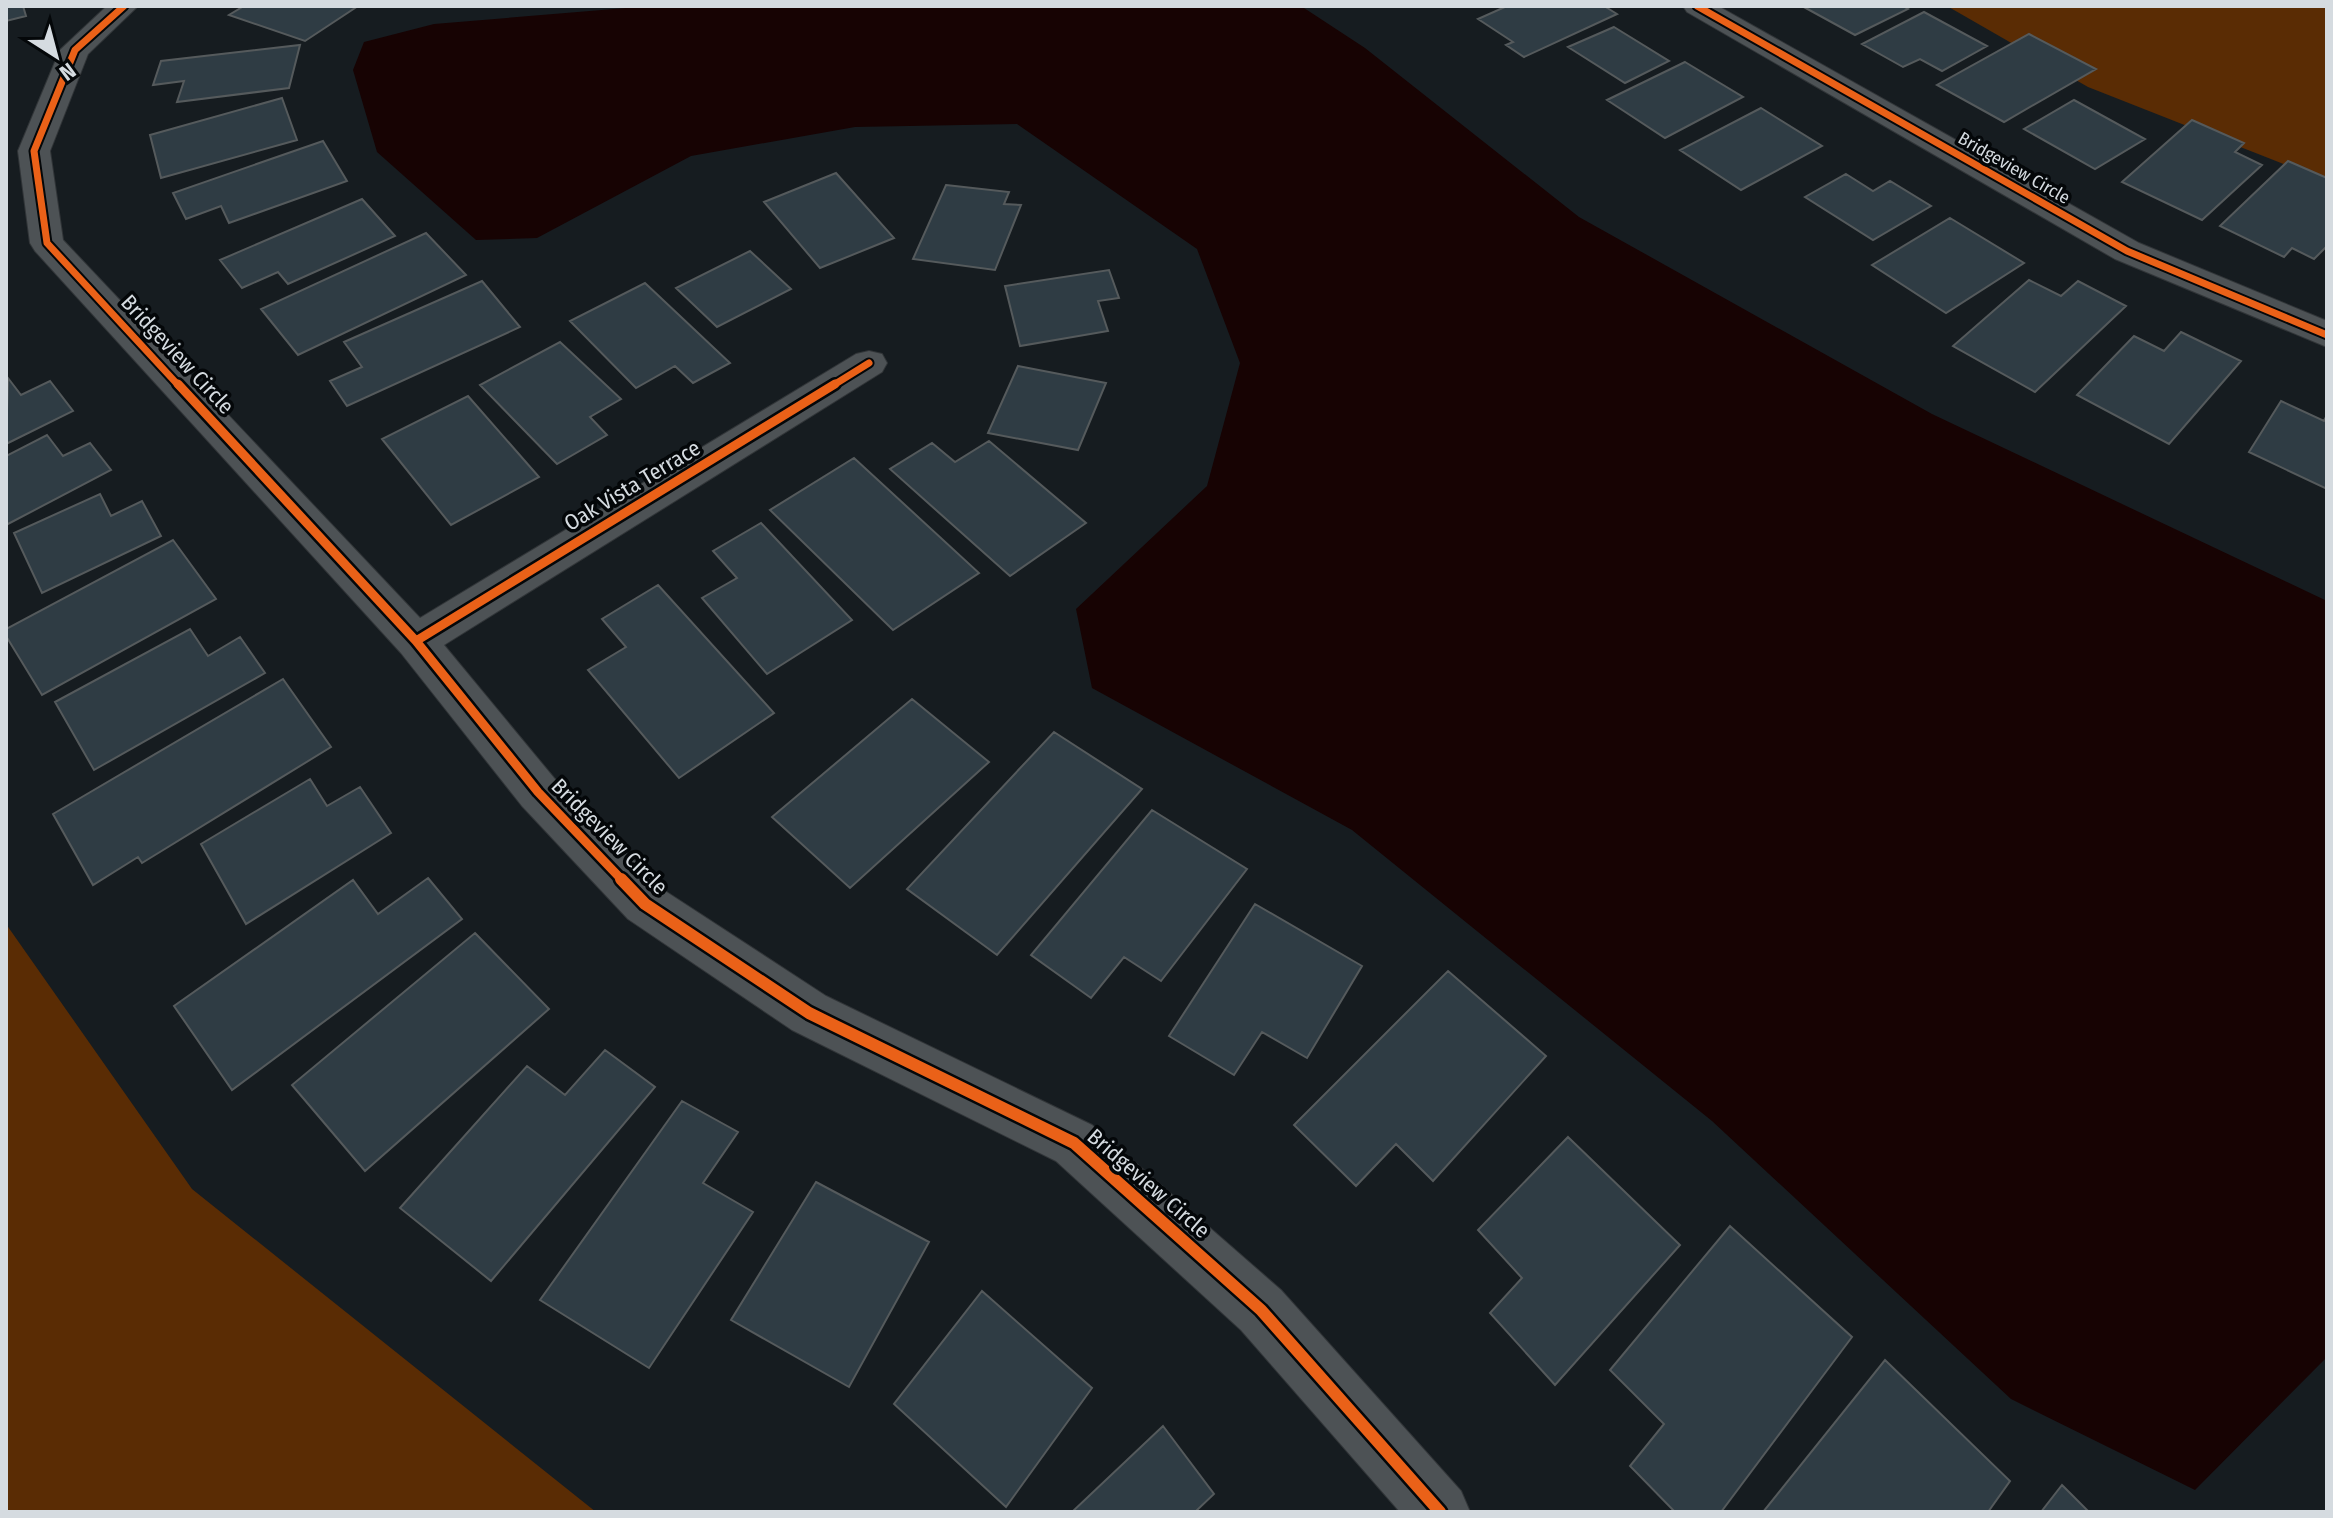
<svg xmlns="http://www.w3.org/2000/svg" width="2333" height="1518" font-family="'Fira Sans Condensed',sans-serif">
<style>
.green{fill:#5a2c04}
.water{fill:#170303}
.building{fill:#2f3c44;stroke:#555a5c;stroke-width:2}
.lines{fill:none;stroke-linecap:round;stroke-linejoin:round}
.street-casing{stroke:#313538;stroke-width:2}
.street{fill:#4d5255;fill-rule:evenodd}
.cycleway-far2-casing{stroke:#040709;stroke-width:11}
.cycleway-far1-casing{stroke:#040709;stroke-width:14}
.cycleway-casing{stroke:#040709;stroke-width:17}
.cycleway-far2{stroke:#ea6118;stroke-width:7}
.cycleway-far1{stroke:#ea6118;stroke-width:9}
.cycleway{stroke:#ea6118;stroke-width:12}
.labels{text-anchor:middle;stroke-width:7;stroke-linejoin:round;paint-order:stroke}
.far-street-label{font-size:18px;fill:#d5dbe0;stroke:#040709}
.street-label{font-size:22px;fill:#d5dbe0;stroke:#040709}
</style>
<rect width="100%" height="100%" fill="#161c20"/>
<!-- green -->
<path class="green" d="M1947,6H2327V181L2088,87Z
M6,924L192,1189L596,1512H6Z"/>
<!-- water -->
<path class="water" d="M650,6H1301L1365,48L1579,217L1932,414L2327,601V1357L2195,1490L2011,1399L1712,1121L1352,830L1092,688L1076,609L1207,486L1240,363L1197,249L1017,124L855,127L691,156L537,238L476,240L377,152L353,70L364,42L434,24Z"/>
<!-- building -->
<path class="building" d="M6,6H23L26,16L6,21Z
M244,6H358L305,41L229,15Z
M1507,6H1604L1617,14L1524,57L1506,45L1513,42L1478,19Z
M1802,6H1903L1908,9L1855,35Z
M1924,12L1987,46L1942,71L1920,59L1903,67L1862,44Z
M1614,27L1669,61L1625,83L1568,47Z
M2029,34L2096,69L2004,122L1937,85Z
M300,45L289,88L177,102L184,81L153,85L161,61Z
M1685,62L1743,97L1665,138L1607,100Z
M282,98L297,140L161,178L150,135Z
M2074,100L2145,139L2095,169L2024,129Z
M1761,108L1822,146L1741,190L1680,150Z
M2192,120L2244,143L2235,152L2262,165L2202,220L2122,182Z
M323,141L347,181L229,223L221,206L186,219L173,193Z
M2288,161L2327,178V246L2314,259L2292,248L2284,257L2220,226Z
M836,173L894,238L820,268L764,202Z
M1846,174L1873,191L1890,181L1931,206L1873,240L1805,197Z
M946,185L1009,192L1004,204L1021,205L995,270L913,259Z
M362,199L395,236L288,284L278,272L242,288L220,260Z
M1950,218L2024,263L1946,313L1872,265Z
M426,233L466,275L298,355L261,309Z
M750,251L791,289L717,327L676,288Z
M1109,270L1119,298L1098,301L1108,331L1020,346L1005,286Z
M2029,280L2061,296L2078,281L2126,306L2035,392L1953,346Z
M482,281L520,327L347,406L330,381L362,367L344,342Z
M645,283L730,363L693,383L675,366L636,388L570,321Z
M2181,332L2241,361L2169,444L2077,395L2134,336L2164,351Z
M560,342L621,399L590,417L607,435L557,464L480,385Z
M1018,366L1106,383L1078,450L988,433Z
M8,378L21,395L50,381L73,411L6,444Z
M468,396L539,477L451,525L382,439Z
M2281,401L2324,421L2327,415V489L2249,452Z
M47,435L63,456L90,443L111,470L6,525V456Z
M989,441L1086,523L1010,576L890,469L932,443L955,462Z
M854,458L979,573L893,630L770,510Z
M100,494L111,516L142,501L161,536L42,593L14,533Z
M761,523L852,620L767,674L702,598L737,578L713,551Z
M173,540L216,599L42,695L6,636V629Z
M658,585L774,713L679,778L588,670L626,647L602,619Z
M190,629L208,656L240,637L265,673L94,770L55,702Z
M283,679L331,747L142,863L138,857L93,885L53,814Z
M912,699L989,762L850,888L772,817Z
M1054,732L1142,789L997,955L907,889Z
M310,779L327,806L360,787L391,833L246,924L201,844Z
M1152,810L1247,869L1161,981L1124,957L1091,998L1031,955Z
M428,878L462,919L232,1090L174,1006L353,880L378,914Z
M1255,904L1362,966L1307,1058L1262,1032L1234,1075L1169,1036Z
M475,933L549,1009L365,1171L292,1085Z
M1448,971L1546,1056L1433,1181L1396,1144L1356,1186L1294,1125Z
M605,1050L655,1087L491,1281L400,1208L527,1066L565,1095Z
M682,1101L738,1132L703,1183L753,1212L649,1368L540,1300Z
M1568,1137L1680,1245L1555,1385L1490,1313L1522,1278L1478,1230Z
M816,1182L929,1242L849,1387L731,1320Z
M1730,1226L1852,1337L1721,1512H1675L1630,1466L1664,1424L1610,1370Z
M982,1291L1092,1388L1006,1507L894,1404Z
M1885,1360L2010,1481L1988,1512H1763Z
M1163,1426L1214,1494L1195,1512H1072Z
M2062,1485L2089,1512H2041Z"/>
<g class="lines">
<defs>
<path id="street" d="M107,6H138L88,54L50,151L63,240L420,618L856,354L869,351L882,354L887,363L882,372L444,645L554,778L662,889L826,996L1092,1125L1281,1290L1461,1491L1470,1512H1400L1241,1330L1056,1161L792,1030L628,919L522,806L401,653L35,251L30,243L18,151L60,50Z
M1683,6H1718L2139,243L2327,321V347L2115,259L1687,12Z"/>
</defs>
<!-- street casing -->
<use href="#street" class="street-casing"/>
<!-- street -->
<use href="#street" class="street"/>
<defs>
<path id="cycleway-far2" d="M124,6L75,50L34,151L47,243L179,386
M1697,6L2127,251L2327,335
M832,386L869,363"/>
<path id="cycleway-far1" d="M178,384L416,641L538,792L623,881
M416,641L835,384"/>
<path id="cycleway" d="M621,879L645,904L809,1013L1074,1143L1261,1310L1440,1512"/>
</defs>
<!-- cycleway-far2 casing -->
<use href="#cycleway-far2" class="cycleway-far2-casing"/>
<!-- cycleway-far1 casing -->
<use href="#cycleway-far1" class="cycleway-far1-casing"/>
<!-- cycleway casing -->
<use href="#cycleway" class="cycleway-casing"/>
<!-- cycleway-far2 -->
<use href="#cycleway-far2" class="cycleway-far2"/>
<!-- cycleway-far1 -->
<use href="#cycleway-far1" class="cycleway-far1"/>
<!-- cycleway -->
<use href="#cycleway" class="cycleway"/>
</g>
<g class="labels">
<!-- far-street labels -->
<g class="far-street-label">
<text transform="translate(2014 168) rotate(30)" y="6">Bridgeview Circle</text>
</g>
<!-- street labels -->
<g class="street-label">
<text transform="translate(178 354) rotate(47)" y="8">Bridgeview Circle</text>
<text transform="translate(632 485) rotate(-31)" y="8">Oak Vista Terrace</text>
<text transform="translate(610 836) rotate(45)" y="8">Bridgeview Circle</text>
<text transform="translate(1149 1183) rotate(41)" y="8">Bridgeview Circle</text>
</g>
</g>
<!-- border -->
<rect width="2333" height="1518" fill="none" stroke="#d5dbe0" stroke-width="16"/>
<!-- north arrow -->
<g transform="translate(56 56) rotate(144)" stroke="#040709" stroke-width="6" paint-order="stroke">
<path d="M0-6L14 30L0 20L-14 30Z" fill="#d5dbe0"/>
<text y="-12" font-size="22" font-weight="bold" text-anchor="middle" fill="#d5dbe0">N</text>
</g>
</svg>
